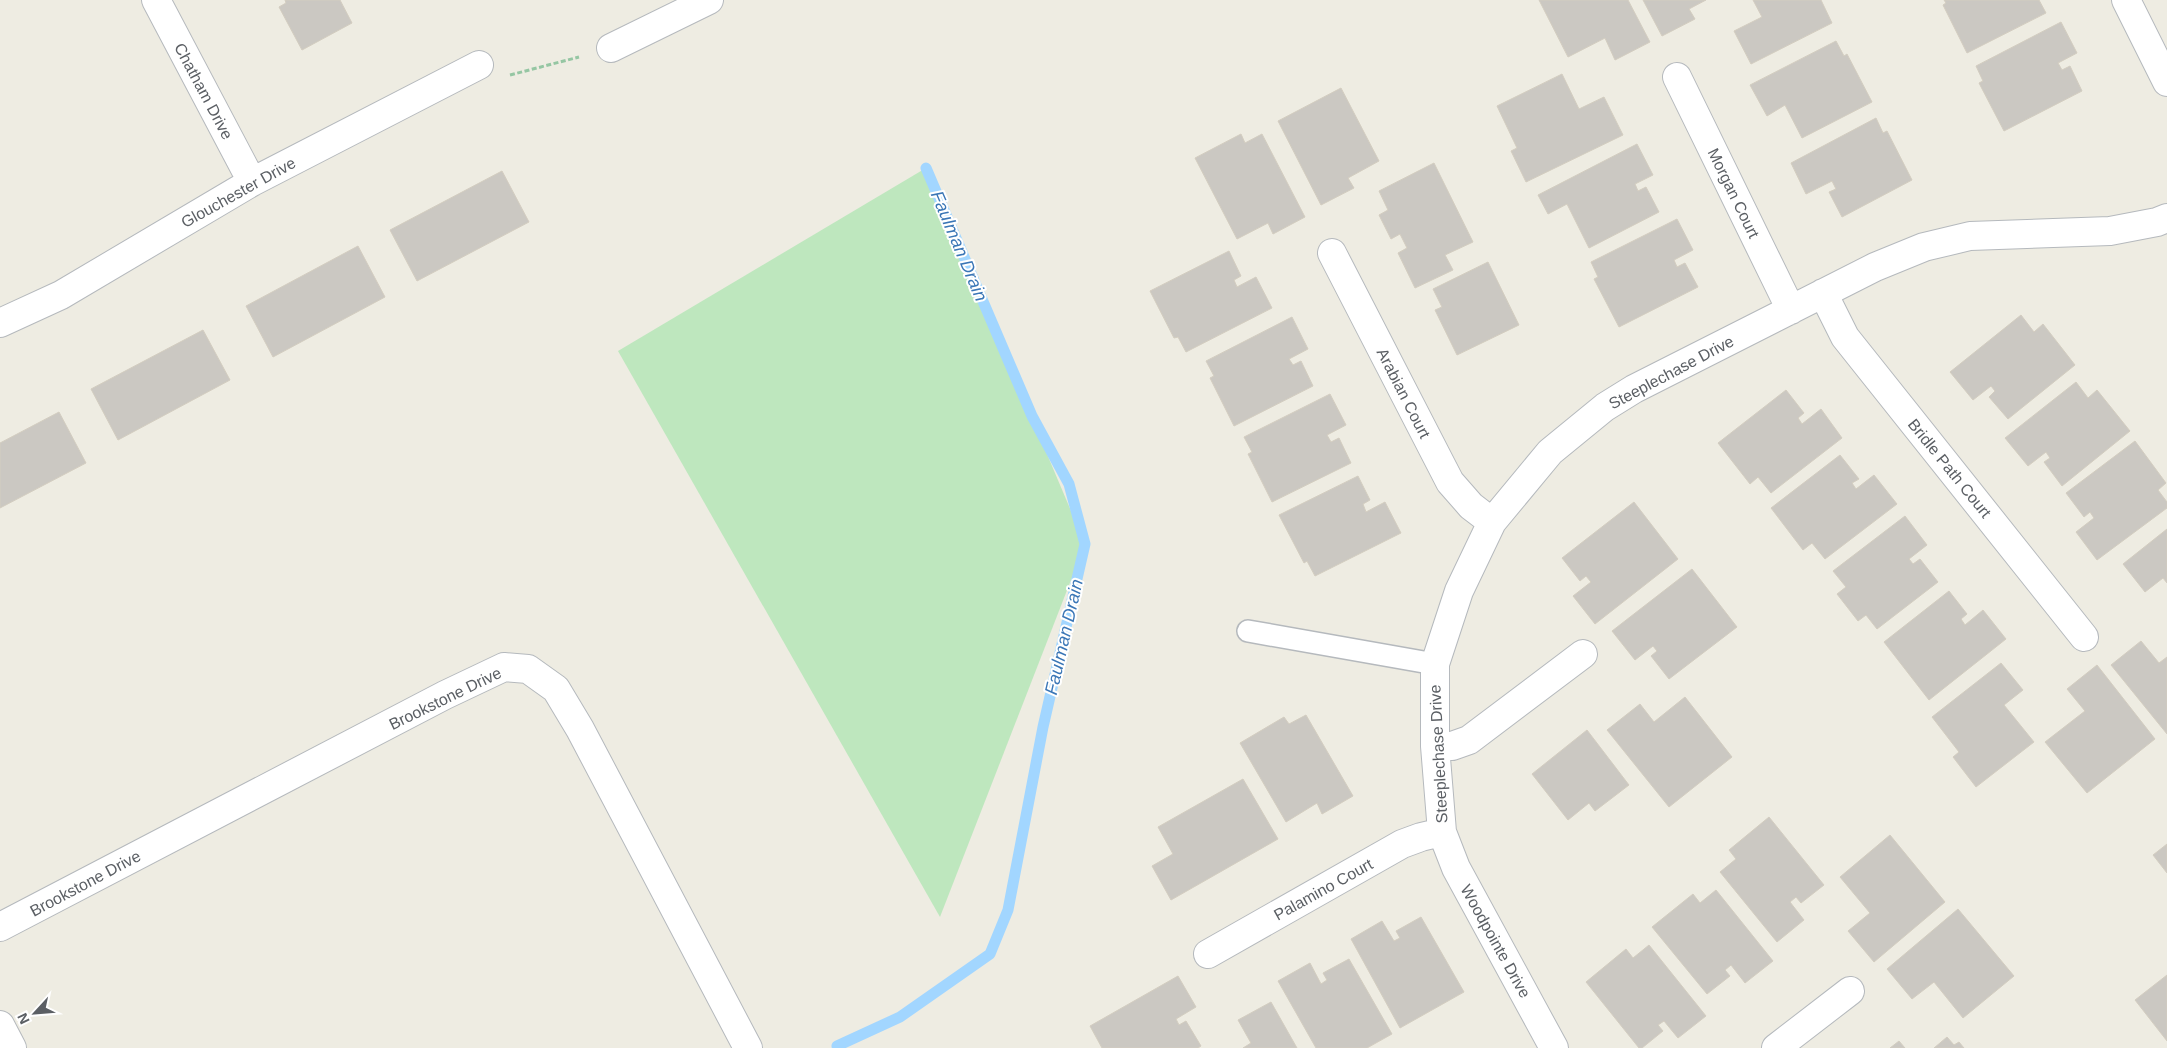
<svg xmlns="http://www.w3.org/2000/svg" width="2167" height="1048" font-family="Helvetica,sans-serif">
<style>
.green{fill:#bee7be}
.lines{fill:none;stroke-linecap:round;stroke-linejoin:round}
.stream{stroke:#a2d6ff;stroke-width:11}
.building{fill:#cbc8c2;stroke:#d3cdc0}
.lane-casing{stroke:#b5b9bd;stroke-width:24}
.street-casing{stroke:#b5b9bd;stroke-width:30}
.path{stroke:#95c6a3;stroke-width:3;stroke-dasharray:5 2.5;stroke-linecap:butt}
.lane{stroke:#fff;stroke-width:21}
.street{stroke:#fff;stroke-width:28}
.labels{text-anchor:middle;stroke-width:4;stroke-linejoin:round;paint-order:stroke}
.street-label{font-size:16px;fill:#5b5f64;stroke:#fff}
.water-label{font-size:18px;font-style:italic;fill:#3a76b6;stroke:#fff}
</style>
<rect width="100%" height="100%" fill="#eeece2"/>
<!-- green -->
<path class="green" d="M926,168L1085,544L940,917L618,351Z"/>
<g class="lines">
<!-- stream -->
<path class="stream" d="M837,1046L900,1017L990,954L1008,910L1043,727L1085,544L1069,484L1032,416L926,168"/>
</g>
<!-- building -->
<path class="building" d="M285,0H340L352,23L302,50L279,7L286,3Z
M1539,0H1628L1650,42L1615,60L1605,38L1568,57Z
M1643,0H1706L1689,9L1695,19L1662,36Z
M1753,0H1821L1832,23L1751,64L1734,31L1762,17Z
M1944,0H2039L2046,13L1967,53L1943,5L1946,3Z
M2061,22L2077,53L2058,63L2062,70L2070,66L2082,91L2004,131L1979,83L1983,81L1976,66Z
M1836,41L1844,56L1847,54L1872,102L1802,138L1785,105L1767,116L1750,85Z
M1562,74L1579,109L1604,97L1623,135L1526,182L1511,151L1517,148L1497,106Z
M1341,88L1379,161L1348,178L1354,188L1321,205L1278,121Z
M1876,118L1883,133L1887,131L1912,180L1842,217L1829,192L1836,189L1832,181L1806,194L1791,163Z
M1241,134L1245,143L1262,134L1305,217L1273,234L1268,223L1237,239L1195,158Z
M1637,144L1653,175L1635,184L1638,191L1646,187L1659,212L1589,248L1567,204L1548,214L1538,195Z
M1434,163L1473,242L1445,255L1453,270L1415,288L1398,253L1407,248L1400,234L1391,239L1379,215L1388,210L1379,191Z
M502,171L529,222L417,281L390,230Z
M1677,219L1693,250L1674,260L1677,267L1685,263L1698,287L1619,327L1594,279L1598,277L1591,262Z
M358,246L385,297L273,357L246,306Z
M1229,251L1241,276L1234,280L1237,287L1256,277L1272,308L1186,352L1178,337L1174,338L1150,291Z
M1488,262L1519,325L1457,355L1435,310L1442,307L1433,289Z
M2021,315L2034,332L2043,324L2075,365L2008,419L1989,397L1995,391L1991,386L1973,400L1950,372Z
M1292,317L1308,349L1289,359L1293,365L1301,361L1313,386L1234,426L1210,378L1214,376L1206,361Z
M203,330L230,380L118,440L91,389Z
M2076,382L2088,398L2097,390L2130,431L2062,486L2044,462L2050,458L2046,452L2028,466L2005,438Z
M1786,390L1804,413L1798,418L1802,424L1821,409L1842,438L1771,493L1758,477L1750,484L1718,443Z
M1330,394L1346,425L1327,435L1331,442L1339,438L1351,463L1272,502L1248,454L1252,452L1244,437Z
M59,412L86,463L0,508V443Z
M2135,441L2166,483L2158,490L2167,502V508L2097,560L2076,532L2094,518L2090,512L2084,517L2066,493Z
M1840,455L1859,479L1852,483L1856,489L1874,475L1897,504L1825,559L1812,543L1803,550L1771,508Z
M1358,476L1370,500L1363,504L1366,512L1385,502L1401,533L1315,576L1307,561L1304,563L1279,515Z
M1634,502L1678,559L1595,624L1573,596L1591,582L1586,576L1580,581L1562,558Z
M1905,516L1927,545L1909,559L1913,564L1920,559L1938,582L1877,629L1866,615L1858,621L1837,594L1846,587L1833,571Z
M2167,529V583L2163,578L2145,592L2123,564Z
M1692,569L1737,627L1669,679L1651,656L1657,651L1653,646L1635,660L1612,631Z
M1949,591L1967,614L1961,619L1965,625L1983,610L2006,639L1929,700L1884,642Z
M2141,641L2159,663L2167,657V734L2111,665Z
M2001,663L2023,690L2004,705L2034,742L1976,787L1953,757L1959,752L1932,717Z
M2097,665L2155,739L2087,793L2045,742L2085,711L2067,689Z
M1685,697L1732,757L1669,807L1607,730L1640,704L1654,722Z
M1306,715L1353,796L1322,814L1317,803L1286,822L1240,743L1284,717L1289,724Z
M1587,730L1629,785L1595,811L1589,803L1568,820L1532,774Z
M1243,779L1278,839L1171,900L1152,866L1173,854L1158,827Z
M1769,817L1824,885L1801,903L1796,897L1790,902L1804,920L1777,942L1720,872L1736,859L1729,850Z
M1890,835L1945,902L1874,962L1848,931L1870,913L1840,877Z
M2167,844V873L2153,855Z
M1716,890L1773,961L1745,983L1731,965L1725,970L1730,976L1707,994L1652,927L1693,894L1700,903Z
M1958,909L2014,976L1963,1018L1934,982L1912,999L1887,969Z
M1421,917L1464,992L1400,1028L1351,939L1382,921L1394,941L1400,938L1396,931Z
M1649,945L1706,1016L1678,1038L1664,1021L1658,1025L1663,1031L1642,1048H1639L1586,982L1626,949L1633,958Z
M1349,959L1392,1034L1367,1048H1316L1278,981L1310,963L1321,984L1327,980L1323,973Z
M2167,975V1041L2135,1000Z
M1178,976L1196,1007L1176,1019L1179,1025L1186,1021L1201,1046L1198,1048H1102L1090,1026Z
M1271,1002L1297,1048H1243L1251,1043L1238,1020Z
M1947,1037L1954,1045L1959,1042L1964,1048H1934Z
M1899,1041L1905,1048H1890Z"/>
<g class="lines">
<defs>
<path id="lane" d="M1248,631L1435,664"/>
<path id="street" d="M156,0L252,182
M2126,0L2167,82
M611,48L709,0
M1677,77L1791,310
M1332,253L1450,482L1471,506L1492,522
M1823,293L1845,337L2084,637
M0,323L61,295L252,182L479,65
M1435,746H1452L1469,740L1583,654
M0,927L445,695L504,667L528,669L556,689L580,729L748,1048
M1208,954L1402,844L1421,837L1442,832
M0,1025L12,1048
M1554,1048L1456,868L1442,832L1435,746V664L1459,591L1492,522L1550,452L1605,407L1634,389L1875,267L1924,247L1970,236L2110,231L2157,222L2167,218
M1776,1048L1850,991"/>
</defs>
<!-- lane casing -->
<use href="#lane" class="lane-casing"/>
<!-- street casing -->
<use href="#street" class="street-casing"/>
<!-- path -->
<path class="path" d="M510,75L579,57"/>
<!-- lane -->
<use href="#lane" class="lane"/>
<!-- street -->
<use href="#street" class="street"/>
</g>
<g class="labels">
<!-- street labels -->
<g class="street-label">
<text transform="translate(204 91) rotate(62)" y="6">Chatham Drive</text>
<text transform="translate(238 192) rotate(-29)" y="6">Glouchester Drive</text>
<text transform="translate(1734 193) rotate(64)" y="6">Morgan Court</text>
<text transform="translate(1671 372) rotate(-28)" y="6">Steeplechase Drive</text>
<text transform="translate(1404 393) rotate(63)" y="6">Arabian Court</text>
<text transform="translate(1950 468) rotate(51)" y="6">Bridle Path Court</text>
<text transform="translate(445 698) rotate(-26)" y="6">Brookstone Drive</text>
<text transform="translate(1438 754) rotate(-93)" y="6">Steeplechase Drive</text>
<text transform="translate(85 883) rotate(-28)" y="6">Brookstone Drive</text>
<text transform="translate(1323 889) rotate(-29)" y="6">Palamino Court</text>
<text transform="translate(1496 941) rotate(61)" y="6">Woodpointe Drive</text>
</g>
<!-- water labels -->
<g class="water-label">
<text transform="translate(959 246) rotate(67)" y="6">Faulman Drain</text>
<text transform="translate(1064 637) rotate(-77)" y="6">Faulman Drain</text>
</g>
</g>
<!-- north arrow -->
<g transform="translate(35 1013) rotate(244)" stroke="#ffffff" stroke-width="4" paint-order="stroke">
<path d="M0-4L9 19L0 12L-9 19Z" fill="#5b5f64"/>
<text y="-8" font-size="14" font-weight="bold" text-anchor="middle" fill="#5b5f64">N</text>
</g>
</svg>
